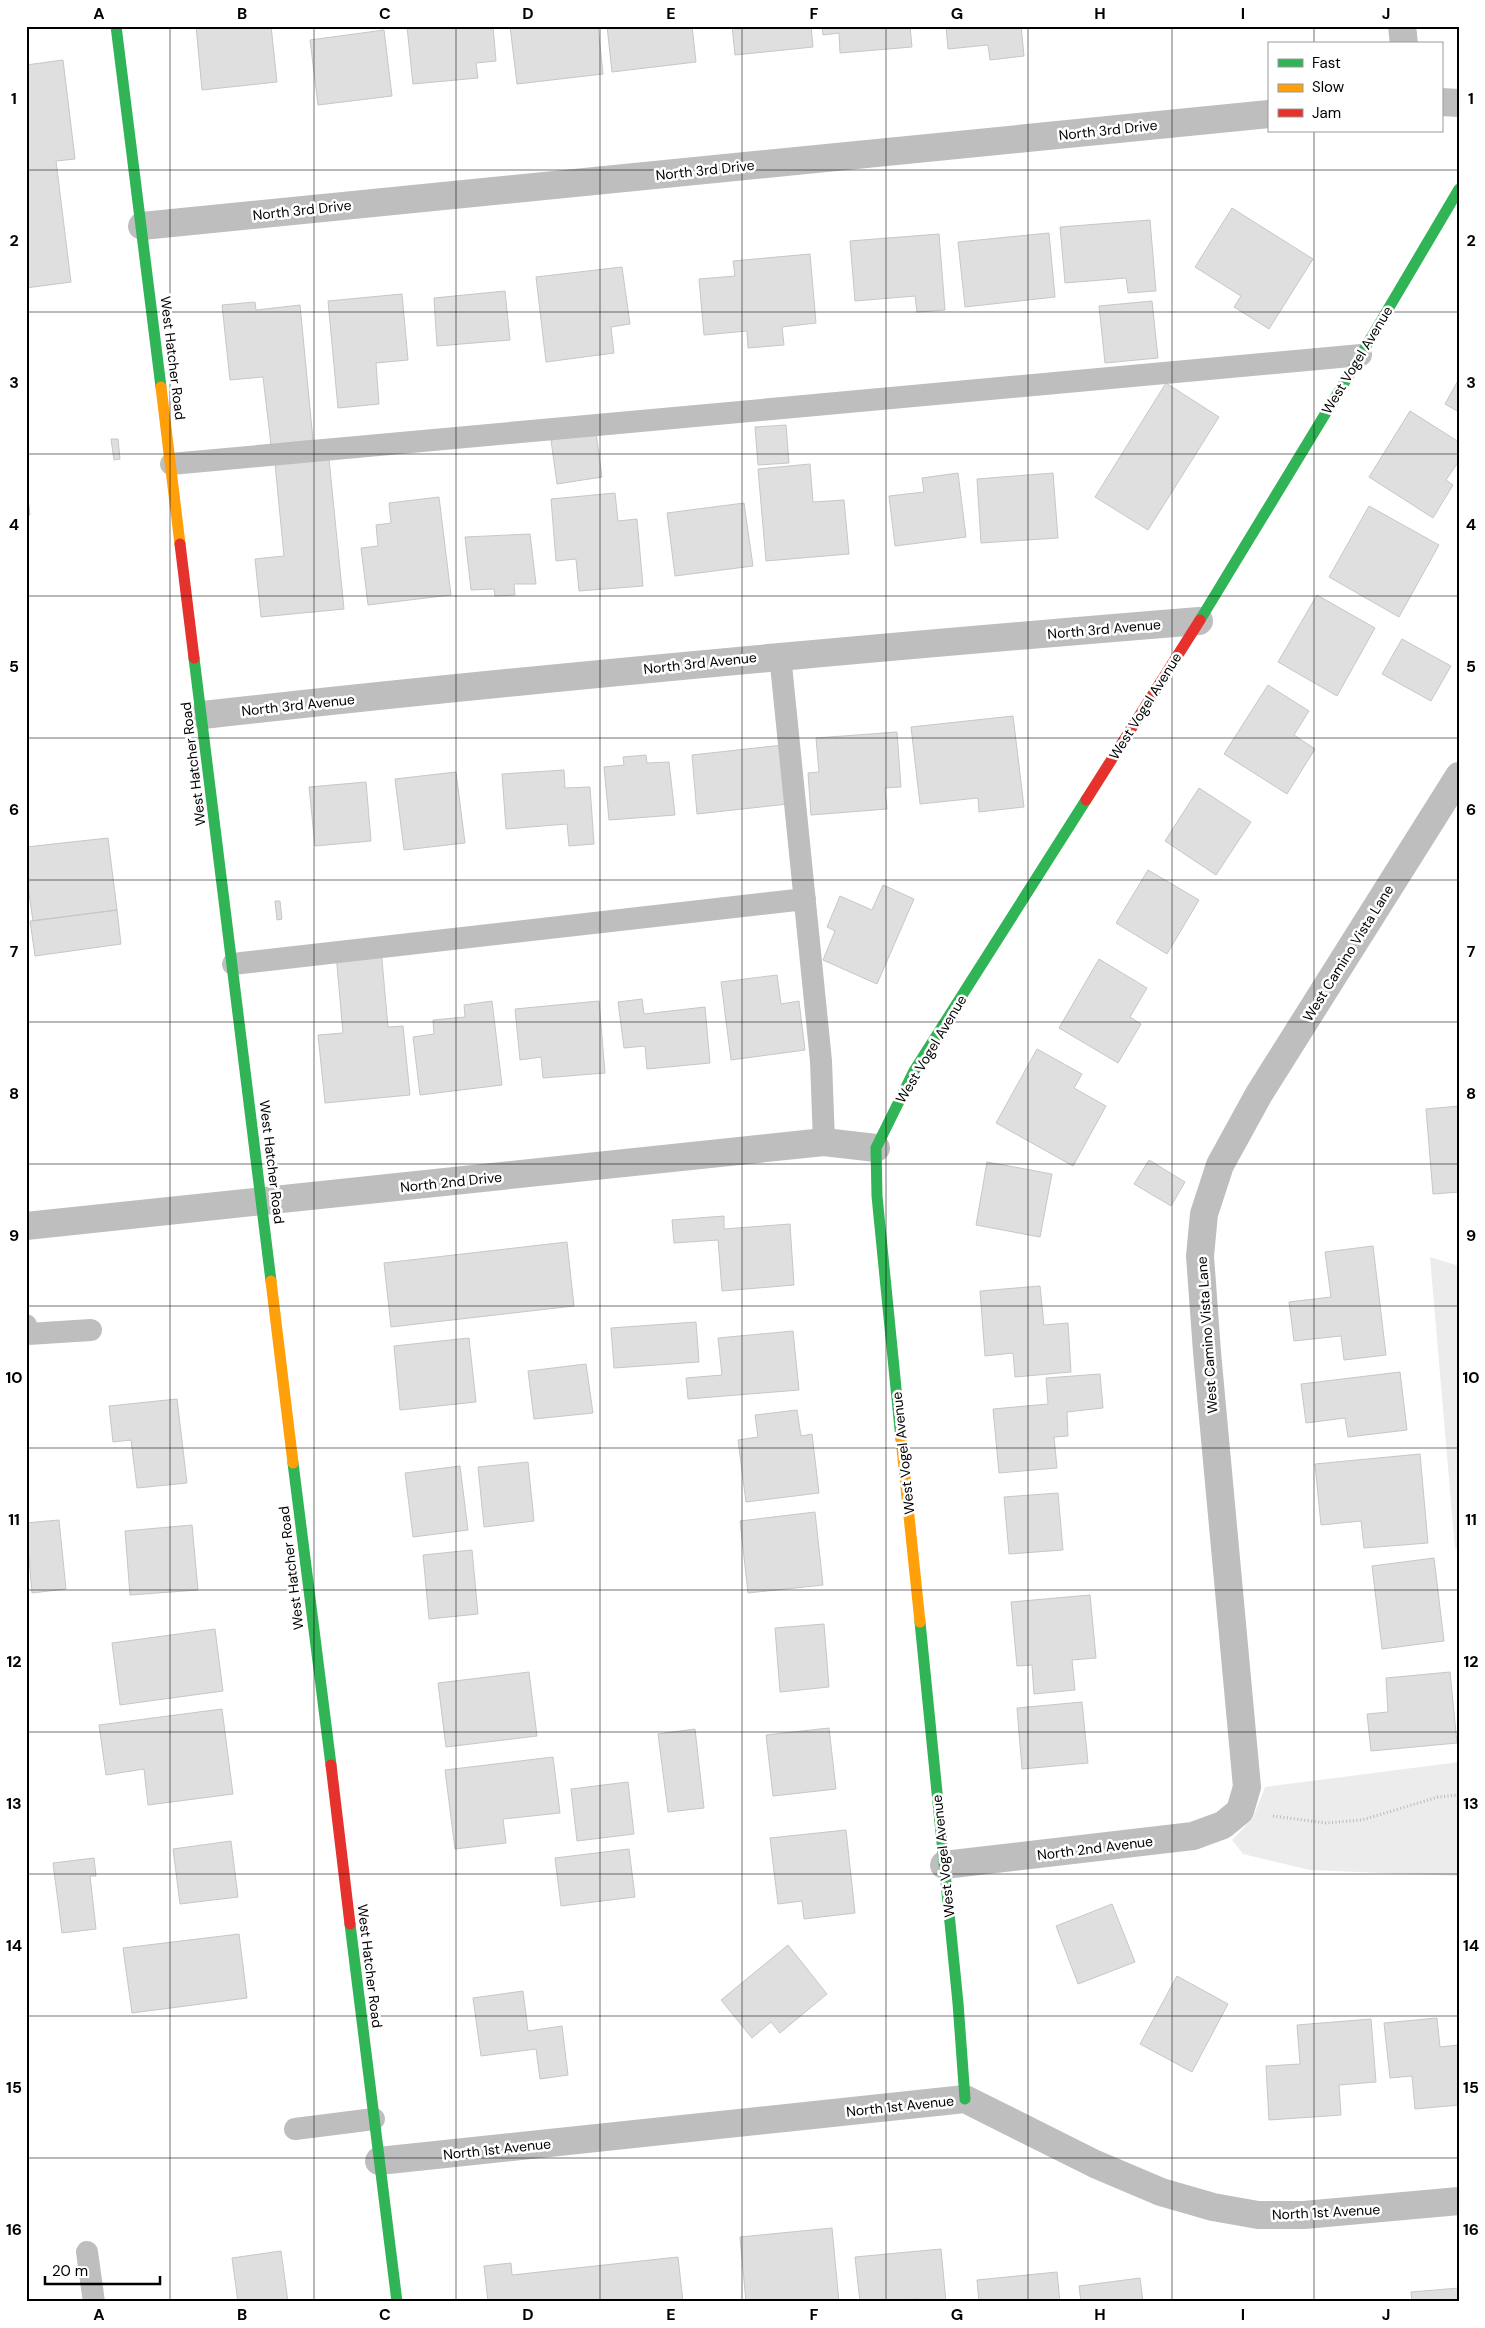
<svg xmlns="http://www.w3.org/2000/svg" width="1485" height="2328" font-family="'DM Sans',sans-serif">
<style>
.green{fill:#ececec}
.building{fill:#dfdfdf;stroke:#c7c7c7}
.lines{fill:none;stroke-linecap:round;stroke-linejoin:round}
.path{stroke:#b9b9b9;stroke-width:3;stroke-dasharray:1 2.5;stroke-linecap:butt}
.lane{stroke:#bebebe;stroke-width:22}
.street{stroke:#bebebe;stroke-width:28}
.fast{stroke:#30b455;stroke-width:11}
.slow{stroke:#ff9f0a;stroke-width:11}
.jam{stroke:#e5322d;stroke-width:11}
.grid{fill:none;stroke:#000;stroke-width:1;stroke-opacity:0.55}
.labels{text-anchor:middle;stroke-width:5;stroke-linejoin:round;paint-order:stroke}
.street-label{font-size:14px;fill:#000;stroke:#fff}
.neatline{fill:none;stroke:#000;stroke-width:2}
.grid-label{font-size:16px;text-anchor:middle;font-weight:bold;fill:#000}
</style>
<rect width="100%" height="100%" fill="#fff"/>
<!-- green -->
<path class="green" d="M1430,1257L1459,1266V1548L1455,1549Z
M1459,1762V1876L1310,1870L1243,1854L1232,1840L1253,1818L1265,1787Z"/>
<!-- building -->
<path class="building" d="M196,26H271L277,82L202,90Z
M417,26H493L496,61L476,63L478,78L413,84L407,27Z
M510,26H598L603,74L517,84Z
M607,26H692L696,62L612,72Z
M732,26H811L813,47L735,55Z
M822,26H910L912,47L840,53L839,33L823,35Z
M946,26H1021L1024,56L990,60L988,45L948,49Z
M384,30L392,96L318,105L310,40Z
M63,60L75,159L56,161L71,282L26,288V65Z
M1232,208L1313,259L1269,329L1234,307L1241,296L1195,267Z
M1150,220L1156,291L1128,293L1126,278L1065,283L1060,227Z
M1049,233L1055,297L965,307L958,242Z
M939,234L945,310L917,312L915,296L855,301L850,241Z
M810,254L816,323L782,327L784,345L748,348L747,331L704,335L699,279L735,276L733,261Z
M622,267L630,324L611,327L614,353L546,362L536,277Z
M505,291L510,340L437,346L434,298Z
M402,294L408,360L376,363L379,404L338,408L328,301Z
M1152,301L1158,358L1105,363L1099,306Z
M255,302L256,310L300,305L313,440L271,445L263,377L230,380L222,305Z
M1459,379V412L1445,404Z
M1166,383L1219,417L1148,530L1095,497Z
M1410,411L1459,442V461L1446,480L1453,485L1433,518L1369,477Z
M786,425L789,463L758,465L755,427Z
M596,433L602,477L557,484L551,440Z
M111,439H118L120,459L114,460Z
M329,459L344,609L261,617L255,559L284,556L275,464Z
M810,464L813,502L844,500L849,554L766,561L758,469Z
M958,473L966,537L895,546L889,496L924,492L922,478Z
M1053,473L1058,538L981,543L977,479Z
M615,493L618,521L637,519L643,586L579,591L576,559L556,561L551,499Z
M439,497L451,595L368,605L361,548L378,546L376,525L391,523L389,503Z
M26,498H28L30,515H26Z
M744,503L753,566L675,576L667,513Z
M1369,506L1439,545L1399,617L1329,577Z
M530,534L536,584H514L515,595L495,596L494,589L471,590L465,537Z
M1317,595L1375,628L1337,696L1278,662Z
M1402,639L1451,666L1431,701L1382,674Z
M1268,685L1309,711L1294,735L1315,749L1287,794L1224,754Z
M1013,716L1024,807L979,812L978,798L920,804L911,727Z
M897,732L901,787L885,788L887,809L811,815L808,773L819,772L816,738Z
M783,745L788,804L697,814L692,755Z
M646,755L647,763L669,762L675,815L609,820L604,767L624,765L623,757Z
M564,770L565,788L590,787L594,844L569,846L567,824L506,829L502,774Z
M456,772L465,843L404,850L395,779Z
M366,782L371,841L315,846L309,787Z
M1199,788L1251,822L1216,875L1165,841Z
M108,838L117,910L33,921L26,874V847Z
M1148,870L1199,900L1167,954L1116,923Z
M883,885L914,899L877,984L823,960L835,931L827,927L840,896L872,910Z
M275,901H280L282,919L277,920Z
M117,910L121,944L35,956L30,921Z
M381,949L388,1027L403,1026L410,1095L325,1103L318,1035L343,1033L336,954Z
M1099,959L1147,988L1130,1017L1141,1024L1118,1063L1059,1028Z
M777,975L781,1004L799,1001L805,1050L731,1060L721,982Z
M642,999L644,1014L705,1007L710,1063L647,1069L645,1046L624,1048L618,1002Z
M492,1001L502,1085L420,1095L413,1037L434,1034L433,1020L465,1017L464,1005Z
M599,1001L605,1073L543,1078L541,1057L520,1060L515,1009Z
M1037,1049L1082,1074L1074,1088L1106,1106L1073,1166L996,1123Z
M1459,1106V1192L1433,1194L1426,1109Z
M1149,1160L1185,1182L1171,1206L1134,1184Z
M987,1162L1052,1174L1040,1237L976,1225Z
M724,1216V1229L790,1224L794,1285L722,1291L718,1240L674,1243L672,1220Z
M567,1242L574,1306L391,1327L384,1263Z
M1373,1246L1386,1355L1344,1360L1341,1336L1294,1341L1289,1302L1331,1297L1325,1252Z
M1040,1286L1044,1325L1068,1323L1071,1372L1015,1377L1013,1353L985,1356L980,1291Z
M696,1322L699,1362L614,1368L611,1328Z
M793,1331L799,1390L688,1399L686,1378L722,1375L718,1338Z
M469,1338L476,1402L400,1410L394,1346Z
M586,1364L593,1413L534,1419L528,1371Z
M1400,1372L1407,1430L1348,1437L1345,1418L1306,1423L1301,1384Z
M1100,1374L1103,1408L1067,1412L1068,1436L1054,1437L1057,1468L999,1473L993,1409L1048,1404L1046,1378Z
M177,1399L187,1483L137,1488L131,1440L113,1442L109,1406Z
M797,1410L801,1436L812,1434L819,1493L746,1502L738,1440L758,1437L755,1415Z
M1420,1454L1428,1543L1364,1548L1361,1521L1321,1525L1315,1464Z
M528,1462L534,1521L484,1527L478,1467Z
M460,1466L468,1530L413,1537L405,1473Z
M1058,1493L1063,1550L1009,1554L1004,1497Z
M815,1512L823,1585L748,1593L740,1521Z
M59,1520L66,1589L32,1593L26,1523Z
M192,1525L198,1590L130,1595L125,1531Z
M472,1550L478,1614L429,1619L423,1555Z
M1434,1558L1444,1641L1382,1649L1372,1566Z
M1090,1595L1096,1658L1072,1660L1075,1690L1034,1694L1032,1665L1017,1666L1011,1602Z
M824,1624L829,1687L780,1692L775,1628Z
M215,1629L223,1691L120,1705L112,1643Z
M529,1672L537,1736L446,1747L438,1683Z
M1450,1672L1457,1743L1371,1751L1367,1714L1388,1712L1386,1678Z
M1082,1702L1088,1763L1022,1769L1017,1708Z
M222,1709L233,1794L148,1805L144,1769L106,1775L99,1725Z
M829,1728L836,1789L773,1796L766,1735Z
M695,1729L704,1808L668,1812L658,1734Z
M553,1757L560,1813L503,1819L506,1843L455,1849L445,1770Z
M628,1782L634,1834L577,1841L571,1789Z
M846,1830L855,1913L804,1919L802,1901L778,1904L770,1838Z
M231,1841L238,1897L180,1904L173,1849Z
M629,1849L635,1897L561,1906L555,1858Z
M94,1858L96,1876H90L96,1929L62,1933L53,1863Z
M1112,1904L1135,1962L1078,1984L1056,1926Z
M239,1934L247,1998L132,2013L123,1948Z
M788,1945L827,1994L780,2033L771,2022L752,2038L721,2000Z
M1177,1976L1228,2004L1192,2072L1140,2044Z
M523,1991L528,2031L562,2026L568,2075L540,2079L536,2049L481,2056L473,1998Z
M1437,2018L1440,2047L1459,2045V2105L1415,2109L1412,2076L1390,2078L1384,2023Z
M1371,2019L1376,2082L1339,2085L1341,2115L1269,2120L1266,2066L1300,2064L1297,2025Z
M832,2228L839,2302H746L740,2237Z
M941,2249L946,2302H918V2299L860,2302L855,2257Z
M281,2251L288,2302H238L232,2258Z
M678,2257L683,2302H488L484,2266L511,2263L512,2275Z
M1057,2272L1060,2302H979L977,2280Z
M1140,2278L1143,2302H1081L1079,2286Z
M1459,2288V2302H1412L1411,2292Z"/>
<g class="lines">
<!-- path -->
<path class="path" d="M1273,1816L1326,1823L1362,1820L1438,1797L1459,1795"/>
<!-- lane -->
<path class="lane" d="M171,464L1361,355
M780,655L821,1061L824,1142
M233,964L805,899
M26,1325L28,1334L91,1330
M295,2129L374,2119
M87,2252L94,2302"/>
<!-- street -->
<path class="street" d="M1402,26L1404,44
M1441,102L1459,103
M142,226L1269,114
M203,715C534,678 867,648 1199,621
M26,1226L824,1142L876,1148
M944,1865L1193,1836L1223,1825L1240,1811L1247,1787L1207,1352L1200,1256L1204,1214L1220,1165L1259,1094L1459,776
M379,2161L965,2099L1095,2164L1161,2192L1213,2207L1258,2215H1304L1459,2201"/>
<!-- fast -->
<path class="fast" d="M116,26L161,387
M1200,620L1361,355L1459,189
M194,658L271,1281
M901,1439L877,1196L876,1148L914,1071L1086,800
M293,1463L331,1765
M920,1622L958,2003L965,2099
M350,1924L397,2302"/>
<!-- slow -->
<path class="slow" d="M161,387L180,544
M271,1281L293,1463
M901,1439L920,1622"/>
<!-- jam -->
<path class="jam" d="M180,544L194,658
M1086,800L1200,620
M331,1765L350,1924"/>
</g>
<!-- grid -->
<path class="grid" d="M170,26V2302M314,26V2302M456,26V2302M600,26V2302M742,26V2302M886,26V2302M1028,26V2302M1172,26V2302M1314,26V44M1314,131V2302M26,170H1459M26,312H1459M26,454H1459M26,596H1459M26,738H1459M26,880H1459M26,1022H1459M26,1164H1459M26,1306H1459M26,1448H1459M26,1590H1459M26,1732H1459M26,1874H1459M26,2016H1459M26,2158H1459"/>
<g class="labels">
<!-- street labels -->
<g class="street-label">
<text transform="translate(1108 130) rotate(-6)" y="5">North 3rd Drive</text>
<text transform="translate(705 170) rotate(-6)" y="5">North 3rd Drive</text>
<text transform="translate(302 210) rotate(-6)" y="5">North 3rd Drive</text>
<text transform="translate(173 358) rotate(83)" y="5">West Hatcher Road</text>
<text transform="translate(1357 360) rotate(-59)" y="5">West Vogel Avenue</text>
<text transform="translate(1104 629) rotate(-5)" y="5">North 3rd Avenue</text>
<text transform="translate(700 663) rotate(-6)" y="5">North 3rd Avenue</text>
<text transform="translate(298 705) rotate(-6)" y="5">North 3rd Avenue</text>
<text transform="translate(1145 706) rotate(-58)" y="5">West Vogel Avenue</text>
<text transform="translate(193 764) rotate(-97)" y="5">West Hatcher Road</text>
<text transform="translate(1348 953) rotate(-58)" y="5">West Camino Vista Lane</text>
<text transform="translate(931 1049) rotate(-59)" y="5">West Vogel Avenue</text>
<text transform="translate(272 1162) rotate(83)" y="5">West Hatcher Road</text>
<text transform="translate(451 1182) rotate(-6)" y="5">North 2nd Drive</text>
<text transform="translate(1207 1335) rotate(-94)" y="5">West Camino Vista Lane</text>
<text transform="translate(903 1453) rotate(-96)" y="5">West Vogel Avenue</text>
<text transform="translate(291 1568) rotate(-97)" y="5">West Hatcher Road</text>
<text transform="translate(1095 1848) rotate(-7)" y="5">North 2nd Avenue</text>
<text transform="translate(943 1856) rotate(-96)" y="5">West Vogel Avenue</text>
<text transform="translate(370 1966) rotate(83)" y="5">West Hatcher Road</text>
<text transform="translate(900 2106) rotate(-6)" y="5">North 1st Avenue</text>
<text transform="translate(497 2149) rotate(-6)" y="5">North 1st Avenue</text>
<text transform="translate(1326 2212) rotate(-3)" y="5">North 1st Avenue</text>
</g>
</g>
<!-- border -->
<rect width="1485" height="2328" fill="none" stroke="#ffffff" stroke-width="55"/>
<!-- legend -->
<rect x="1268" y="42" width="175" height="90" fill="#ffffff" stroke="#999999"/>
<rect x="1278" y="59" width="25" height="8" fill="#30b455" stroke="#999999"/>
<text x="1312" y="68" font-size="15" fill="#000000">Fast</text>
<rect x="1278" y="84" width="25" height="8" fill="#ff9f0a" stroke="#999999"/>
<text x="1312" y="92" font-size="15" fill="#000000">Slow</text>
<rect x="1278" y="109" width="25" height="8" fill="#e5322d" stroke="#999999"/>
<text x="1312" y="118" font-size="15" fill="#000000">Jam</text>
<!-- scale -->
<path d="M45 2276v8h115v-8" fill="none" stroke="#000000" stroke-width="2.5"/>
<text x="52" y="2276" font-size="15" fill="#000000" stroke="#ffffff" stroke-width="4" paint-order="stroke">20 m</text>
<rect x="28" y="28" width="1430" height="2272" class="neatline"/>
<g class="grid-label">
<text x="99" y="19">A</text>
<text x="242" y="19">B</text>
<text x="385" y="19">C</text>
<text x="528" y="19">D</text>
<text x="671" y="19">E</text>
<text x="814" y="19">F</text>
<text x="957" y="19">G</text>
<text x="1100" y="19">H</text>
<text x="1243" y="19">I</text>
<text x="1386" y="19">J</text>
<text x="14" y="104">1</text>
<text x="1471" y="104">1</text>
<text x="14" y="246">2</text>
<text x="1471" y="246">2</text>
<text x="14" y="388">3</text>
<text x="1471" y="388">3</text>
<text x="14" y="530">4</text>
<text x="1471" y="530">4</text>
<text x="14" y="672">5</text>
<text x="1471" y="672">5</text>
<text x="14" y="815">6</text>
<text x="1471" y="815">6</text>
<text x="14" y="957">7</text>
<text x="1471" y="957">7</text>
<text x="14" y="1099">8</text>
<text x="1471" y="1099">8</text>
<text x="14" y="1241">9</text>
<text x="1471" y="1241">9</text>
<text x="14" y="1383">10</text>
<text x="1471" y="1383">10</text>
<text x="14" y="1525">11</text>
<text x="1471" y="1525">11</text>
<text x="14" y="1667">12</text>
<text x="1471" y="1667">12</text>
<text x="14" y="1809">13</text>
<text x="1471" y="1809">13</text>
<text x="14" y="1951">14</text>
<text x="1471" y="1951">14</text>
<text x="14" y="2093">15</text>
<text x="1471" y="2093">15</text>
<text x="14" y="2235">16</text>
<text x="1471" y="2235">16</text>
<text x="99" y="2320">A</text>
<text x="242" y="2320">B</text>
<text x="385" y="2320">C</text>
<text x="528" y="2320">D</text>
<text x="671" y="2320">E</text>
<text x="814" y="2320">F</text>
<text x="957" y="2320">G</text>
<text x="1100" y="2320">H</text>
<text x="1243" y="2320">I</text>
<text x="1386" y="2320">J</text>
</g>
</svg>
